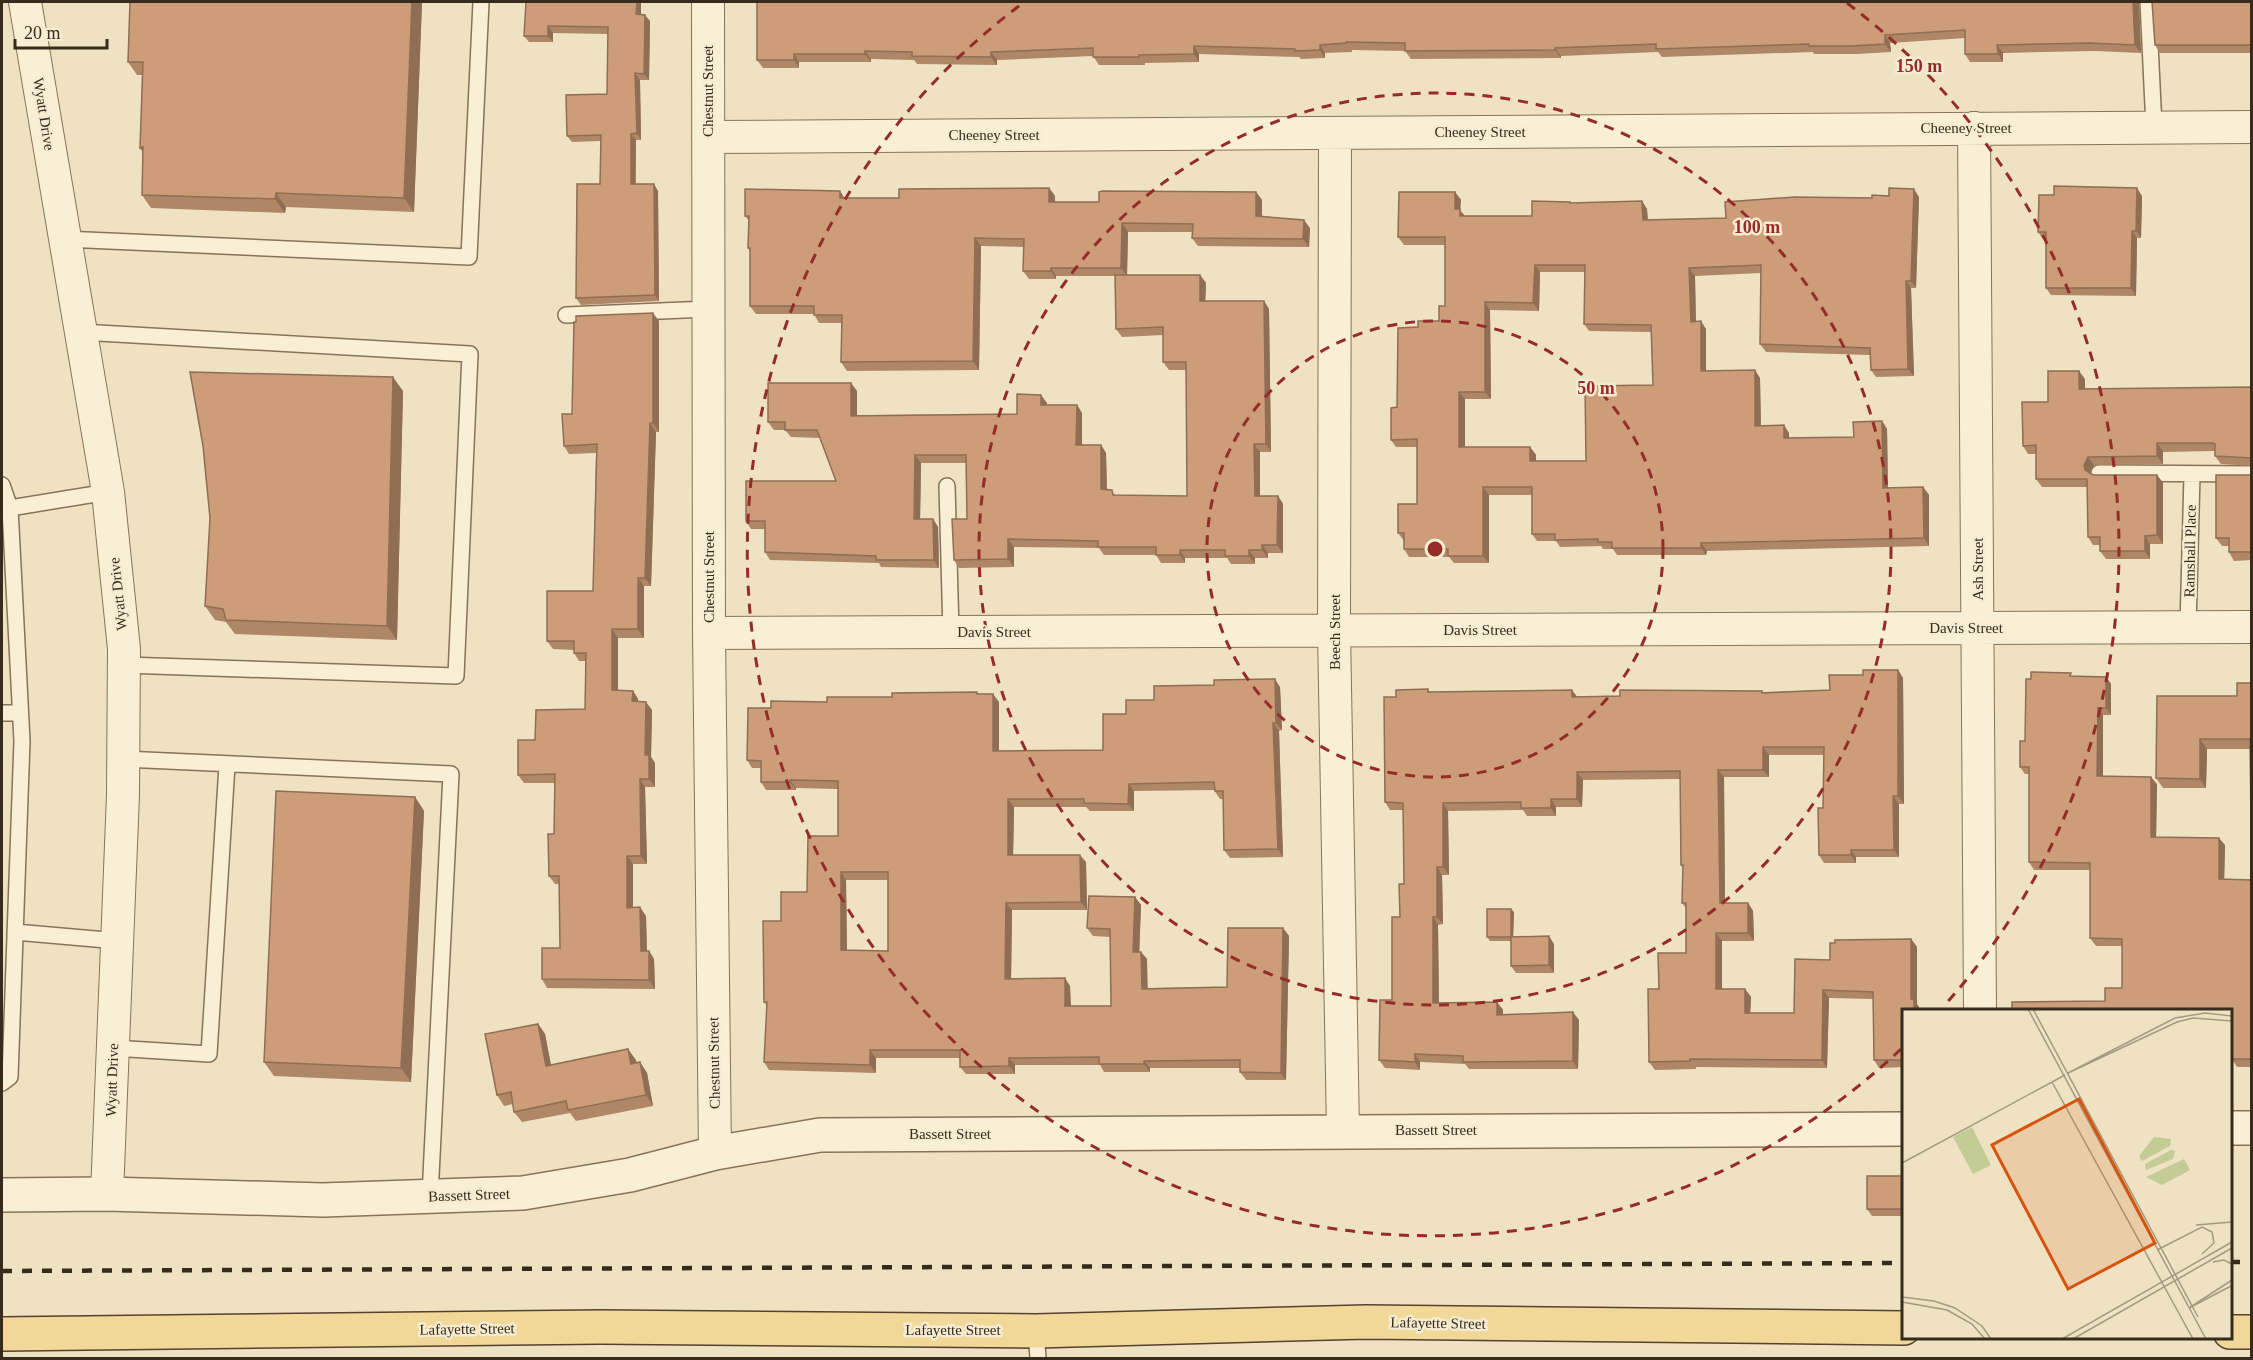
<svg xmlns="http://www.w3.org/2000/svg" width="2253" height="1360" font-family="'Times New Roman',serif">
<style>
.lines{fill:none;stroke-linecap:round;stroke-linejoin:round}
.service-casing{stroke:#877359;stroke-width:18}
.minor-casing{stroke:#877359;stroke-width:34}
.tertiary-casing{stroke:#877359;stroke-width:36}
.primary-casing{stroke:#55412d;stroke-width:36}
.service{stroke:#f9efd5;stroke-width:15}
.minor{stroke:#f9efd5;stroke-width:32}
.tertiary{stroke:#f9efd5;stroke-width:33}
.primary{stroke:#f1d899;stroke-width:33}
.rail{stroke:#372b1d;stroke-width:4.5;stroke-dasharray:10 10;stroke-linecap:butt}
.wall{fill:#af8767;fill-rule:evenodd}
.shaded-wall{fill:#8f6e54}
.building{fill:#cc9d78;stroke:#8f6e54;stroke-width:1.5;fill-rule:evenodd}
.ring{fill:none;stroke:#962c29;stroke-width:3;stroke-dasharray:10 8}
.labels{text-anchor:middle;stroke-width:5;stroke-linejoin:round;paint-order:stroke}
.street-label{font-size:15px;fill:#372b1d;stroke:#f5ecd1}
.inset-road{fill:none;stroke:#a59980;stroke-width:1.5}
.view{fill:#d6540e;fill-opacity:0.15;stroke:#d6540e;stroke-width:3}
.inset-edge{fill:none;stroke:#372b1d;stroke-width:3}
.centre{fill:#962c29;stroke:#f5ecd1;stroke-width:3}
.ring-label{font-size:18px;text-anchor:middle;font-weight:bold;fill:#962c29;stroke:#f5ecd1;stroke-width:5;stroke-linejoin:round;paint-order:stroke}
</style>
<rect width="100%" height="100%" fill="#eee2c2"/>
<g class="lines">
<defs>
<path id="service" d="M2148,2L2154,127
M64,239L469,257L481,2
M566,315L708,309
M81,332L470,354L456,676L124,665
M2099,473L2252,474
M2,485L10,508L22,741L10,1077L2,1083
M947,486L951,632
M10,508L108,492
M2188,627L2192,475
M2,713H20
M123,759L451,774L430,1196
M15,932L118,941
M113,1048L209,1054L227,765
M1036,1331L1038,1358"/>
<path id="minor" d="M25,2L108,492L124,649L123,795L107,1194
M708,2L709,633L715,1153
M1974,128L1980,1010
M1335,133L1334,631L1343,1131
M708,137L2252,127
M709,633L2252,627"/>
<path id="tertiary" d="M2230,1128H2252
M2,1195L107,1194L323,1200L523,1193L630,1175L715,1153L820,1135L1904,1129"/>
<path id="primary" d="M2230,1332H2252
M2,1334L601,1327L1036,1331L1366,1322L1904,1328"/>
</defs>
<!-- service casing -->
<use href="#service" class="service-casing"/>
<!-- minor casing -->
<use href="#minor" class="minor-casing"/>
<!-- tertiary casing -->
<use href="#tertiary" class="tertiary-casing"/>
<!-- primary casing -->
<use href="#primary" class="primary-casing"/>
<!-- service -->
<use href="#service" class="service"/>
<!-- minor -->
<use href="#minor" class="minor"/>
<!-- tertiary -->
<use href="#tertiary" class="tertiary"/>
<!-- primary -->
<use href="#primary" class="primary"/>
<!-- rail -->
<path class="rail" d="M2230,1262H2252
M2,1271L1904,1263"/>
</g>
<!-- wall -->
<path class="wall" d="M130,2H422L414,212L286,207L285,213L151,208L142,195L143,153L140,148L142,75H137L128,62Z
M526,2H641V15L650,21L649,80H640L641,140H636V184L658,191L659,301L581,305L576,298L600,184L601,141L572,142L567,136L607,94L608,34L553,33V42H529L524,36Z
M747,2H2139L2141,53L2095,51L2003,53V62H1970L1965,54V38L1890,43L1891,52L1857,54H1814L1813,52L1662,57L1658,52L1561,56V58L1411,59L1405,51L1352,50V52L1325,53V58L1301,59L1299,57L1199,54V62L1145,63V65H1099L1093,56L997,60V65L917,64L914,60L871,59V62H799V68H763L757,60V2Z
M2252,2V53H2160L2155,45Z
M1049,188L1055,196V202H1099L1256,192L1262,200V217L1310,228L1309,247L1198,246L1192,238V232H1128L1127,275H1200L1206,283L1205,301H1264L1269,309L1271,452H1260V496H1278L1283,504V553H1268V558H1255V564H1231L1227,558H1185V563H1161L1156,555H1104L1099,548L1014,547V567L959,568L954,560L967,519V463H921L920,519H933L938,527L939,568L881,567L879,563L770,560L765,552V529H751L746,521L836,481L820,438L791,437L785,430H774L768,422L857,391V415L1017,414L1047,403V405H1077L1082,413V445H1101L1106,453L1107,490L1116,495L1187,496L1186,370H1169L1163,362V335L1122,337L1116,329L1115,276H1056V279H1029L1023,271L1024,247L981,246L979,370L847,371L841,362L842,323H819L814,314H756L750,306V251L748,248L749,221L745,216L840,191L844,198H899Z
M1455,192L1461,200L1460,210L1464,216H1532L1571,203L1642,201L1647,209L1648,220L1726,218L1872,198L1919,197L1916,288H1911L1914,376L1876,377L1871,370L1870,355L1766,352L1760,344L1761,273L1695,276L1696,322L1706,329V371L1760,378L1761,426L1789,433V438L1854,437L1882,421L1887,429L1888,488L1923,487L1929,495V546L1707,551L1706,555H1617L1613,549H1603L1601,546L1560,547L1556,541H1537L1532,534V495H1489V563H1454L1449,557H1409L1404,549V541L1398,533L1417,504V447H1396L1391,440L1397,407L1418,327L1439,321L1445,306V245H1404L1398,237ZM1540,272H1585L1584,324L1589,331L1651,332L1653,385L1586,461H1536V455L1530,447H1465V399H1491L1490,310L1539,311Z
M2054,195L2142,196L2141,238H2137L2136,296L2051,295L2046,288V239H2043L2038,232Z
M659,321V432H656L651,586H644V638H618V691H633L638,699V701L652,710L651,757L655,763V787H645L647,864H633V908L646,916L647,951H649L654,959L655,989L547,988L542,979L560,948L559,884H555L549,876L554,834L555,783H524L518,775L535,740L585,709L586,661H579L574,653V650L553,649L547,641L593,591L596,453L569,454L564,446L572,414Z
M2085,379V389L2252,387V466L2221,464L2215,456V451L2163,452V464L2094,465L2090,473L2093,475H2157L2163,483V544H2150V559H2106L2100,551V545H2093L2088,537L2087,487H2042L2036,479V454H2028L2023,446L2048,402Z
M403,391L397,640L235,634L226,622L215,620L205,606L210,518L203,446Z
M2252,473V560L2234,561L2229,552V546H2222L2216,538Z
M1898,670L1903,678L1904,804H1899V857H1856V863H1824L1819,855L1823,808L1824,755H1769V777H1724L1725,903H1748L1753,911L1754,941H1722V989H1745L1751,997L1750,1013H1794L1830,960L1911,939L1917,947V1004L1919,1007V1011H1904V1067L1879,1068L1874,1060L1873,999L1829,998L1827,1068L1696,1067V1069L1655,1070L1649,1062L1659,989L1686,953V908L1682,903L1683,868L1681,865L1680,779L1583,780L1582,807H1556V816H1527L1523,810L1448,811L1449,875H1442L1443,924L1438,925L1439,1003L1497,1002L1503,1010V1015L1579,1020L1578,1069H1469L1465,1064L1420,1062V1070L1385,1068L1379,1060L1392,1000L1400,917L1404,884L1403,810H1390L1385,802L1428,689L1429,692L1577,697L1830,690L1863,675Z
M2073,676L2106,677L2111,684V715H2103V776L2157,784L2156,837L2225,845L2224,879L2252,880V1067H2237L2234,1062H2230V1011L2105,1001L2122,988V946H2096L2090,938V870H2034L2029,862V774H2025L2020,767L2025,741Z
M2252,683V820L2251,819L2250,749H2207L2206,788H2163L2156,778L2237,696Z
M1280,687L1282,730L1279,731L1283,857L1230,858L1224,850L1223,799H1220L1214,790L1134,791V811H1090L1086,807H1014L1013,855L1086,862L1087,910H1012L1011,978L1070,986L1071,1006H1111L1110,937L1093,936L1087,928L1135,897L1141,905L1139,952H1141L1147,959V988L1227,987L1283,928L1289,936L1286,1080H1246L1240,1072V1068H1150V1072H1104L1100,1065H1015V1074H966L960,1067V1058H876V1073L769,1070L764,1062L767,1006L764,1002L781,921L807,892L838,836V789L796,788V790H766L761,782V768H752L747,760L771,708L827,702L892,697L979,694L999,702V751L1103,750L1126,714L1154,700ZM846,880H888V951L847,950Z
M415,797L424,811L411,1082L274,1076L264,1062Z
M1514,912L1513,937L1554,944V973H1516L1511,966V941H1490L1487,937Z
M538,1024L545,1034L551,1065L636,1060V1063L640,1062L647,1073L653,1106L576,1121L570,1113L522,1122L514,1112L513,1104L504,1106L497,1095Z
M1904,1176V1216H1872L1867,1209Z"/>
<!-- shaded-wall -->
<path class="shaded-wall" d="M412,2H422L414,212L404,198Z
M637,2H641V21L636,14Z
M2133,2H2139L2141,53L2135,45Z
M645,15L650,21L649,80L644,74Z
M548,26L553,33V42L548,36Z
M1885,35L1890,43L1891,52L1885,44Z
M1320,45L1325,53V58L1320,50Z
M1997,45L2003,53V62L1998,54Z
M1194,46L1199,54V62L1194,54Z
M1555,48L1561,56V58L1555,50Z
M865,51L871,59V62L865,54Z
M991,52L997,60V65L991,57Z
M794,54L799,62V68L794,60Z
M635,73L640,80L641,140L637,133Z
M631,134L636,140L635,191L631,184Z
M654,184L658,191L659,301L655,295Z
M1049,188L1055,196V210L1049,202Z
M2137,188L2142,196L2141,238L2136,231Z
M1914,189L1919,197L1916,288L1911,281Z
M840,191L845,199L840,198Z
M1256,192L1262,200V225L1256,216Z
M1455,192L1461,200L1460,210L1465,216V223L1455,209Z
M276,193L286,207L285,213L275,199Z
M1642,201L1647,209L1648,227L1643,220Z
M1304,220L1310,228L1309,247L1303,239Z
M1122,223L1128,232L1127,276L1121,268Z
M2132,231L2137,238L2136,296L2131,288Z
M975,238L981,246L979,370L973,361Z
M1535,265L1540,272L1539,311L1533,303Z
M1051,268L1056,276V279L1051,271Z
M1689,268L1695,276L1696,329L1691,322Z
M1200,275L1206,283L1205,309L1200,301Z
M1906,281L1911,288L1914,376L1908,369Z
M1264,301L1269,309L1271,452L1266,444Z
M1485,302L1490,310L1491,399L1485,392Z
M653,313L659,321V432L653,423Z
M1701,321L1706,329V379L1701,371Z
M1755,370L1760,378L1761,433L1755,426Z
M2079,371L2085,379V397L2079,389Z
M393,377L403,391L397,640L387,626Z
M851,383L857,391V423L851,416Z
M1459,392L1465,399V455L1459,447Z
M1041,395L1047,403V413L1041,405Z
M1077,405L1082,413V453L1076,445Z
M1882,421L1887,429L1888,496L1883,488Z
M650,423L656,432L651,586L645,578Z
M1784,425L1789,433V445L1784,438Z
M2157,443L2163,452V464L2157,456Z
M1254,444L1260,452V504L1255,496Z
M1101,445L1106,453L1107,497L1101,489Z
M1530,447L1536,455V469L1530,461Z
M915,455L921,463L920,527L914,519Z
M2088,457L2094,465L2089,474L2085,470L2084,465Z
M2157,475L2163,483V544L2157,535Z
M1483,487L1489,495V563L1483,556Z
M1923,487L1929,495V546L1924,538Z
M1278,496L1283,504V553L1277,545Z
M933,519L938,527L939,568L934,560Z
M2145,536L2150,544V559L2145,551Z
M1008,539L1014,547V567L1008,559Z
M1701,543L1707,551L1706,555L1701,548Z
M1262,545L1268,553V558L1262,550Z
M1180,550L1185,558V563L1180,555Z
M1249,550L1255,558V564L1249,556Z
M638,578L644,586V638L638,629Z
M612,629L618,638V699L612,690Z
M1898,670L1903,678L1904,804L1898,796Z
M2106,677L2111,684V715L2106,708Z
M1275,679L1280,687L1282,730L1276,723Z
M1572,690L1578,698L1572,697Z
M633,691L638,699V710L632,701Z
M993,694L999,702V759L993,751Z
M646,702L652,710L651,757L655,763V787L649,779L645,755Z
M2098,708L2103,715V784L2097,776Z
M1273,723L1279,731L1283,857L1278,849Z
M2200,739L2207,749L2206,788L2200,779Z
M1763,747L1769,755V777L1763,770Z
M1718,770L1724,777L1725,911L1720,903Z
M1577,772L1583,780L1582,807L1577,799Z
M2151,777L2157,784L2156,845L2151,837Z
M640,779L645,787L647,864L641,856Z
M790,780L796,788V790L790,782Z
M1129,784L1134,791V811L1128,804Z
M1893,796L1899,804V857L1894,850Z
M415,797L424,811L411,1082L401,1068Z
M1008,799L1014,807L1013,863L1008,855Z
M1551,799L1556,807V816L1551,808Z
M1443,803L1448,811L1449,875L1443,867Z
M2219,838L2225,845L2224,887L2219,879Z
M1851,850L1856,857V863L1851,855Z
M1080,855L1086,862L1087,910L1081,902Z
M627,856L633,864V916L627,908Z
M1437,867L1442,875L1443,924L1437,917Z
M841,872L846,880L847,958L841,950Z
M1135,897L1141,905L1139,960L1133,952Z
M1006,903L1012,910L1011,986L1005,979Z
M1748,903L1753,911L1754,941L1748,933Z
M640,907L646,916L647,959L641,951Z
M1511,909L1514,912L1513,941L1511,937Z
M1433,917L1438,925L1439,1011L1433,1003Z
M1283,928L1289,936L1286,1080L1281,1073Z
M1716,933L1722,941V997L1716,989Z
M1549,936L1554,944V973L1549,965Z
M1911,939L1917,947V1004L1919,1007V1011H1914L1911,999Z
M649,951L654,959L655,989L649,980Z
M1141,952L1147,959L1148,996L1142,989Z
M1065,978L1070,986L1071,1014L1065,1006Z
M1745,989L1751,997L1750,1021L1745,1013Z
M1823,990L1829,998L1827,1068L1822,1060Z
M1497,1002L1503,1010V1023L1497,1015Z
M1573,1012L1579,1020L1578,1069L1573,1061Z
M538,1024L545,1034L553,1076L546,1066Z
M628,1049L636,1060L638,1074L631,1064Z
M870,1050L876,1058V1073L870,1065Z
M1415,1054L1420,1062V1070L1415,1062Z
M1009,1058L1015,1065V1074L1009,1066Z
M1144,1061L1150,1068V1072L1144,1064Z
M640,1062L647,1073L653,1106L646,1095Z"/>
<!-- building -->
<path class="building" d="M130,2H412L404,198L276,193L275,199L142,195L143,147L140,148L143,62H128Z
M526,2H637L636,14L645,15L644,74L635,73L637,133L631,134V184H654L655,295L576,298L577,184H600L601,135L567,136L566,95L607,94L608,27L548,26V36H524Z
M757,2H2133L2135,45L2089,43L1997,45L1998,54H1965V30L1885,35V44L1851,46H1809V44L1656,49V44L1555,48V50L1405,51V43L1346,42V43L1320,45V50L1295,51V49L1194,46V54L1139,55V57H1093V48L991,52V57L912,56V52L865,51V54H794V60H757Z
M2152,2H2252V45H2155Z
M2054,186L2137,188L2136,231H2132L2131,288H2046V232H2038L2039,195H2054Z
M1049,188V202H1099V192L1102,191L1256,192V216L1304,220L1303,239L1192,238L1193,224L1122,223L1121,268H1051V271H1023L1024,239L975,238L973,361L841,362L842,315H814V306H750V248H748L749,216H745V189L840,191V198H899V189Z
M1889,188L1914,189L1911,281H1906L1908,369L1871,370L1870,348L1760,344L1761,265L1689,268L1691,322L1701,321V371L1755,370V426L1784,425V438L1854,437L1853,422L1882,421L1883,488L1923,487L1924,538L1701,543V548H1612V542H1598V539L1555,540V534H1532V487H1483V556H1448V549H1404V533H1398V504H1417V439L1391,440V408L1397,407L1398,328L1418,327V321H1439V306H1445V237H1398L1399,192H1455V209H1460V216H1532V201L1570,202V203L1642,201L1643,220L1726,218L1725,202L1795,197L1872,198V195L1889,196ZM1535,265H1585L1584,324L1651,325L1653,385L1585,386L1586,461H1530V447H1459V392H1485V302L1533,303Z
M1115,275H1200V301H1264L1266,444H1254L1255,496H1278L1277,545H1262V550H1249V556H1225V550H1180V555H1156V547H1098V541L1008,539V559L954,560L952,519H967L966,455H915L914,519H933L934,560H876V556L765,552V521H746V481H836L817,430H785V422H768V383H851V416L1017,414V394L1041,395V405H1077L1076,445H1101V489L1112,490L1113,495L1187,496L1186,362H1163V327L1116,329Z
M653,313V423H650L645,578H638V629H612V690L633,691L632,701L646,702L645,755H649V779H640L641,856H627V908L640,907L641,951H649V980L542,979V948H560L559,876H549L548,834H554L555,774L518,775V740H535L536,710L585,709L586,653H574V641H547V591H593L597,444L564,446L562,414H572L574,322H576V316Z
M2048,371H2079V389L2252,387V458L2215,456V444L2213,443H2157V456L2088,457L2084,465L2085,470L2093,475H2157V535L2145,536V551H2100V537H2088L2087,479H2036V445L2023,446L2022,402H2048Z
M190,372L393,377L387,626L226,620L223,609L205,606L210,518L203,446Z
M2252,473V552H2229V538H2216V475H2251Z
M1863,670H1898V796H1893L1894,850H1851V855H1819L1818,808H1823L1824,747H1763V770H1718L1720,903H1748V933H1716V989H1745V1013H1794L1795,959L1830,960V943H1835V940L1911,939V999H1914V1011H1904V1060H1874L1873,992L1823,990L1822,1060L1690,1059V1061L1649,1062L1648,989H1659L1658,953H1686V903H1682L1683,865H1681L1680,771L1577,772V799H1551V808H1521V802L1443,803V867H1437V917H1433V1003L1497,1002V1015L1573,1012V1061L1463,1062V1056L1415,1054V1062L1379,1060L1380,1000H1392V917H1400L1399,884H1404L1403,803L1385,802L1384,697H1396V690L1428,689V692L1572,690V697L1620,696V690L1762,691V693L1830,690L1829,675H1863Z
M2031,672L2071,673L2070,676L2106,677V708H2098L2097,776L2151,777V837L2219,838V879L2252,880V1059H2232V1055H2230V1011H2012V1002L2105,1001V988H2122V939L2090,938V863L2029,862V767H2020V741H2025L2026,679H2031Z
M1275,679L1276,723H1273L1278,849L1224,850L1223,791H1215L1214,782L1129,784L1128,804L1084,803V799H1008V855H1080L1081,902L1006,903L1005,979L1065,978V1006H1111L1110,929L1087,928L1089,896L1135,897L1133,952H1141L1142,989L1227,987L1228,928H1283L1281,1073L1240,1072V1060L1144,1061V1064H1099V1057L1009,1058V1066L960,1067V1050H870V1065L764,1062L767,1002H764L763,921H781V892H807L808,836H838V781L790,780V782H761V761L747,760L748,708H771V701L827,702V697H892V693L977,692V694H993V751L1103,750V714H1126V700H1154V686L1214,685V680ZM841,872H888V951L841,950Z
M2237,683H2252V819H2251L2250,739H2200V779L2156,778L2157,696H2237Z
M276,791L415,797L401,1068L264,1062Z
M1487,909H1511V937H1487Z
M1549,936V965L1511,966V937Z
M538,1024L546,1066L628,1049L631,1064L640,1062L646,1095L568,1110L566,1101L514,1112L511,1092L497,1095L485,1034Z
M1867,1176H1904V1209H1867Z"/>
<!-- distance rings -->
<g class="ring">
<circle cx="1435" cy="549" r="228"/>
<circle cx="1435" cy="549" r="456"/>
<path d="M1901 1049A684 684 0 1 1 1023 3M1847 3A684 684 0 0 1 1943 1007"/>
</g>
<g class="labels">
<!-- street labels -->
<g class="street-label">
<text transform="translate(708 91) rotate(-90)" y="5">Chestnut Street</text>
<text transform="translate(44 114) rotate(81)" y="5">Wyatt Drive</text>
<text x="1966" y="133">Cheeney Street</text>
<text x="1480" y="137">Cheeney Street</text>
<text x="994" y="140">Cheeney Street</text>
<text transform="translate(2190 551) rotate(-89)" y="5">Ramshall Place</text>
<text transform="translate(1978 569) rotate(-90)" y="5">Ash Street</text>
<text transform="translate(709 577) rotate(-90)" y="5">Chestnut Street</text>
<text transform="translate(118 594) rotate(-96)" y="5">Wyatt Drive</text>
<text x="1966" y="633">Davis Street</text>
<text x="1480" y="635">Davis Street</text>
<text x="994" y="637">Davis Street</text>
<text transform="translate(1335 632) rotate(-90)" y="5">Beech Street</text>
<text transform="translate(714 1063) rotate(-91)" y="5">Chestnut Street</text>
<text transform="translate(112 1080) rotate(-88)" y="5">Wyatt Drive</text>
<text x="1436" y="1135">Bassett Street</text>
<text x="950" y="1139">Bassett Street</text>
<text transform="translate(469 1195) rotate(-2)" y="5">Bassett Street</text>
<text transform="translate(1438 1323) rotate(1)" y="5">Lafayette Street</text>
<text transform="translate(467 1329) rotate(-1)" y="5">Lafayette Street</text>
<text x="953" y="1335">Lafayette Street</text>
</g>
</g>
<!-- overview -->
<g transform="translate(1902 1009)">
<rect width="330" height="330" fill="#eee2c2"/>
<path d="M70,118L89,156L71,165L51,128ZM252,128L269,130L268,137L240,152L237,147ZM269,141L273,142L271,150L244,161L243,155ZM282,150L288,161L260,176L244,168Z" fill="#c4cc96"/>
<path class="inset-road" d="M126,0L304,330M131,0L296,308M166,64L273,9L303,4L330,7M166,64L275,13L291,9L330,12M150,73L291,330M0,154L163,66M294,216L330,213M255,241L300,218L310,223L312,234L300,245M311,253L322,251L330,255M0,288L32,292L53,299L80,317L89,330M0,293L45,301L70,315L83,330M287,299L330,271M287,299L329,277M160,330L330,233M171,330L330,239"/>
<path class="view" d="M177,90L253,234L166,280L90,136Z"/>
<rect width="330" height="330" class="inset-edge"/>
</g>
<circle cx="1435" cy="549" r="9" class="centre"/>
<g class="ring-label">
<text x="1919" y="72">150 m</text>
<text x="1757" y="233">100 m</text>
<text x="1596" y="394">50 m</text>
</g>
<!-- border -->
<rect width="2253" height="1360" fill="none" stroke="#372b1d" stroke-width="6"/>
<!-- scale -->
<path d="M15 39v9h92v-9" fill="none" stroke="#372b1d" stroke-width="3"/>
<text x="24" y="39" font-size="18" fill="#372b1d" stroke="#f5ecd1" stroke-width="4.5" paint-order="stroke">20 m</text>
</svg>
